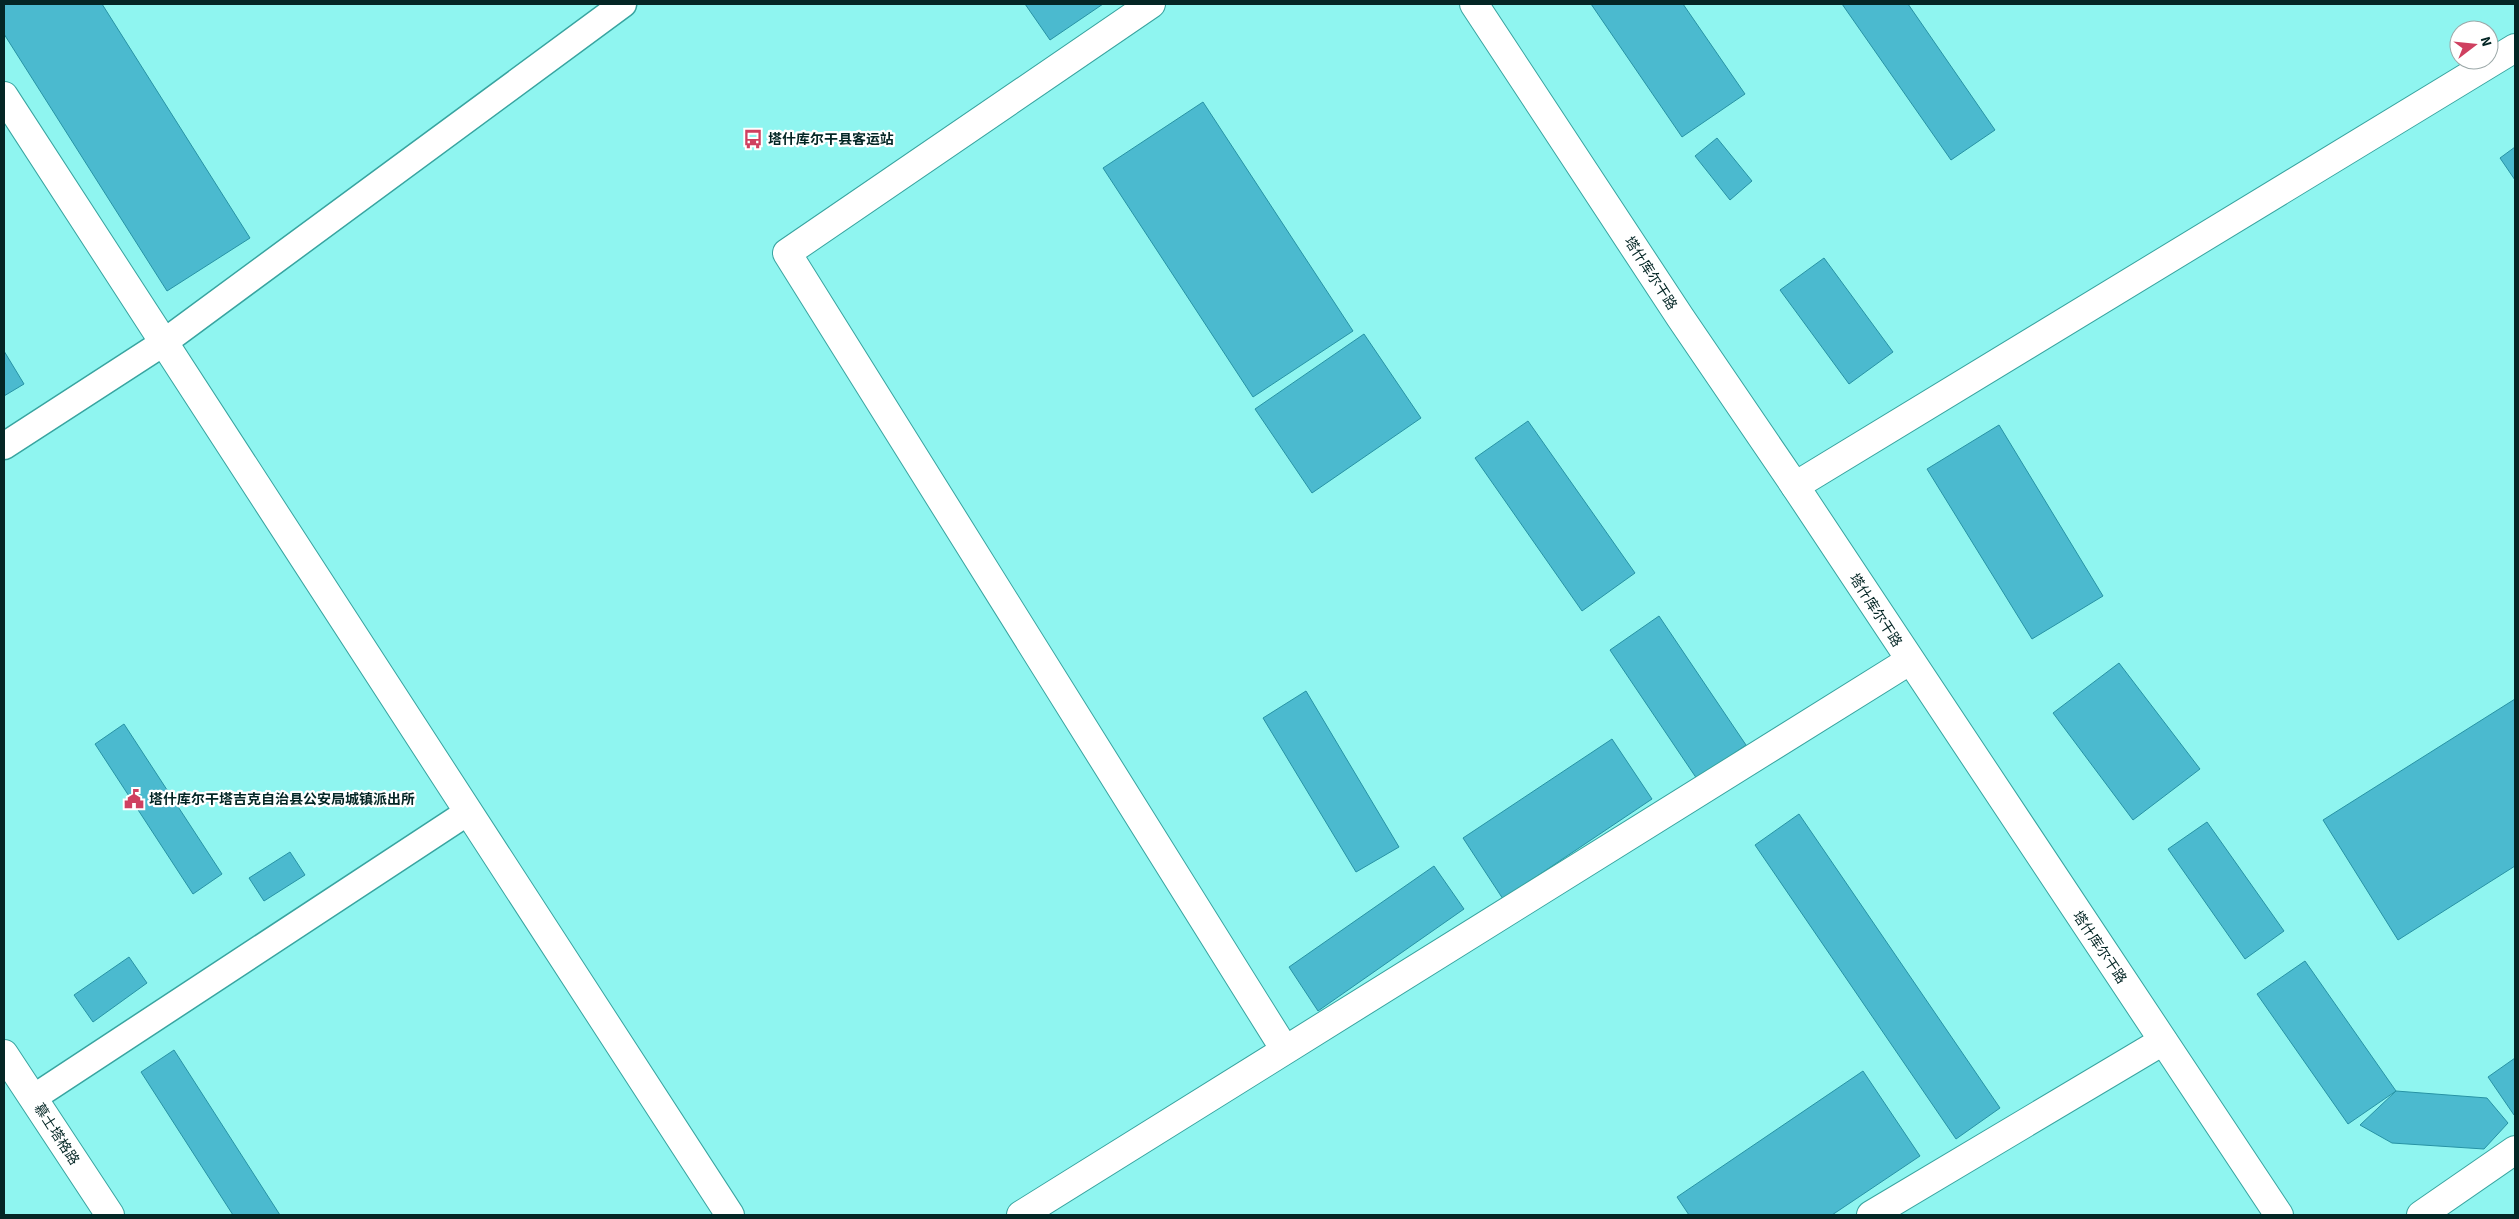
<svg xmlns="http://www.w3.org/2000/svg" width="2519" height="1219" font-family="'Source Sans 3','Noto Sans SC',sans-serif">
<style>
.building{fill:#4bbacf;stroke:#2793a5}
.lines{fill:none;stroke-linecap:round;stroke-linejoin:round}
.lane-casing{stroke:#38a4a0;stroke-width:29}
.street-casing{stroke:#38a4a0;stroke-width:30}
.secondary-casing{stroke:#38a4a0;stroke-width:30}
.lane{stroke:#fff;stroke-width:26}
.street{stroke:#fff;stroke-width:28}
.secondary{stroke:#fff;stroke-width:28}
.labels{text-anchor:middle;stroke-width:4.5;stroke-linejoin:round;paint-order:stroke}
.poi-label{font-size:14px;font-weight:bold;fill:#042625;stroke:#fff;text-anchor:start}
.street-label{font-size:14px;fill:#042625;stroke:#fff}
</style>
<rect width="100%" height="100%" fill="#8ff5f0"/>
<!-- building -->
<path class="building" d="M4,4H102L250,238L167,291L4,34Z
M1025,4H1103L1050,40Z
M1591,4H1683L1745,94L1682,137Z
M1842,4H1908L1995,130L1951,160Z
M1203,102L1353,331L1253,397L1103,168Z
M1717,138L1752,181L1730,200L1695,156Z
M2515,147V180L2500,158Z
M1824,258L1893,352L1849,384L1780,290Z
M1364,334L1421,418L1312,493L1255,409Z
M4,351L24,384L4,396Z
M1528,421L1635,573L1582,611L1475,458Z
M1999,425L2103,596L2032,639L1927,469Z
M1659,616L1746,745L1697,779L1610,650Z
M2119,663L2200,769L2133,820L2053,713Z
M1306,691L1399,847L1356,872L1263,718Z
M2515,699V866L2398,940L2323,820Z
M124,724L222,874L193,894L95,744Z
M1612,739L1652,799L1503,899L1463,838Z
M1799,814L2000,1108L1956,1139L1755,845Z
M2207,822L2284,931L2245,959L2168,849Z
M290,852L305,875L264,901L249,878Z
M1434,866L1464,909L1318,1011L1289,967Z
M129,957L147,983L93,1022L74,995Z
M2305,961L2396,1091L2348,1124L2257,994Z
M174,1050L280,1215H233L141,1072Z
M2515,1058V1114L2514,1115L2488,1077Z
M1863,1071L1920,1156L1832,1215H1689L1677,1197Z
M2396,1091L2487,1098L2508,1123L2484,1149L2392,1143L2360,1125Z"/>
<g class="lines">
<defs>
<path id="lane" d="M4,446L163,343L623,4
M33,1098L468,812"/>
<path id="street" d="M1151,4L787,253L1285,1050
M4,96L730,1215
M1795,486L2515,48
M1021,1215L1909,661
M1871,1215L2163,1041"/>
<path id="secondary" d="M1474,4L1680,317L1795,486L2279,1215
M4,1054L110,1215
M2421,1215L2515,1150"/>
</defs>
<!-- lane casing -->
<use href="#lane" class="lane-casing"/>
<!-- street casing -->
<use href="#street" class="street-casing"/>
<!-- secondary casing -->
<use href="#secondary" class="secondary-casing"/>
<!-- lane -->
<use href="#lane" class="lane"/>
<!-- street -->
<use href="#street" class="street"/>
<!-- secondary -->
<use href="#secondary" class="secondary"/>
</g>
<!-- icons -->
<defs>
<symbol id="bus-bare" viewBox="-9 -9 18 18"><path d="M-5-6H5V4H4V6H2V4H-2V6H-4V4H-5ZM-3.5-4V0h7V-4ZM-3.5 1.2v1.5H-2V1.2ZM2 1.2v1.5H3.5V1.2Z" fill="#cf4060" stroke="#fff" stroke-width="2.5" paint-order="stroke"/></symbol>
<symbol id="civic-bare" viewBox="-9 -9 18 18"><path d="M-.6-6.5H3V-4.5H.6V-3L4-1V1h2V6H-6V1h2V-1L-.6-3ZM-1.2 2.5V6h2.4V2.5Z" fill="#cf4060" stroke="#fff" stroke-width="2.5" paint-order="stroke"/></symbol>
</defs>
<g fill-rule="evenodd">
<use href="#bus-bare" x="739" y="125" width="28" height="28"/>
<use href="#civic-bare" x="120" y="785" width="28" height="28"/>
</g>
<g class="labels">
<!-- poi labels -->
<g class="poi-label">
<text x="768" y="144">塔什库尔干县客运站</text>
<text x="149" y="804">塔什库尔干塔吉克自治县公安局城镇派出所</text>
</g>
<!-- street labels -->
<g class="street-label">
<text transform="translate(1651 273) rotate(57)" y="5">塔什库尔干路</text>
<text transform="translate(1876 610) rotate(57)" y="5">塔什库尔干路</text>
<text transform="translate(2100 947) rotate(56)" y="5">塔什库尔干路</text>
<text transform="translate(57 1134) rotate(57)" y="5">慕士塔格路</text>
</g>
</g>
<!-- border -->
<rect width="2519" height="1219" fill="none" stroke="#042625" stroke-width="10"/>
<!-- north arrow -->
<g transform="translate(2474 45) rotate(74)"><circle r="24" fill="#ffffff" stroke="#9ba8a8"/>
<path d="M0-4L9 19L0 12L-9 19Z" fill="#cf4060"/>
<text y="-8" font-size="14" font-weight="bold" text-anchor="middle" fill="#042625">N</text>
</g>
</svg>
